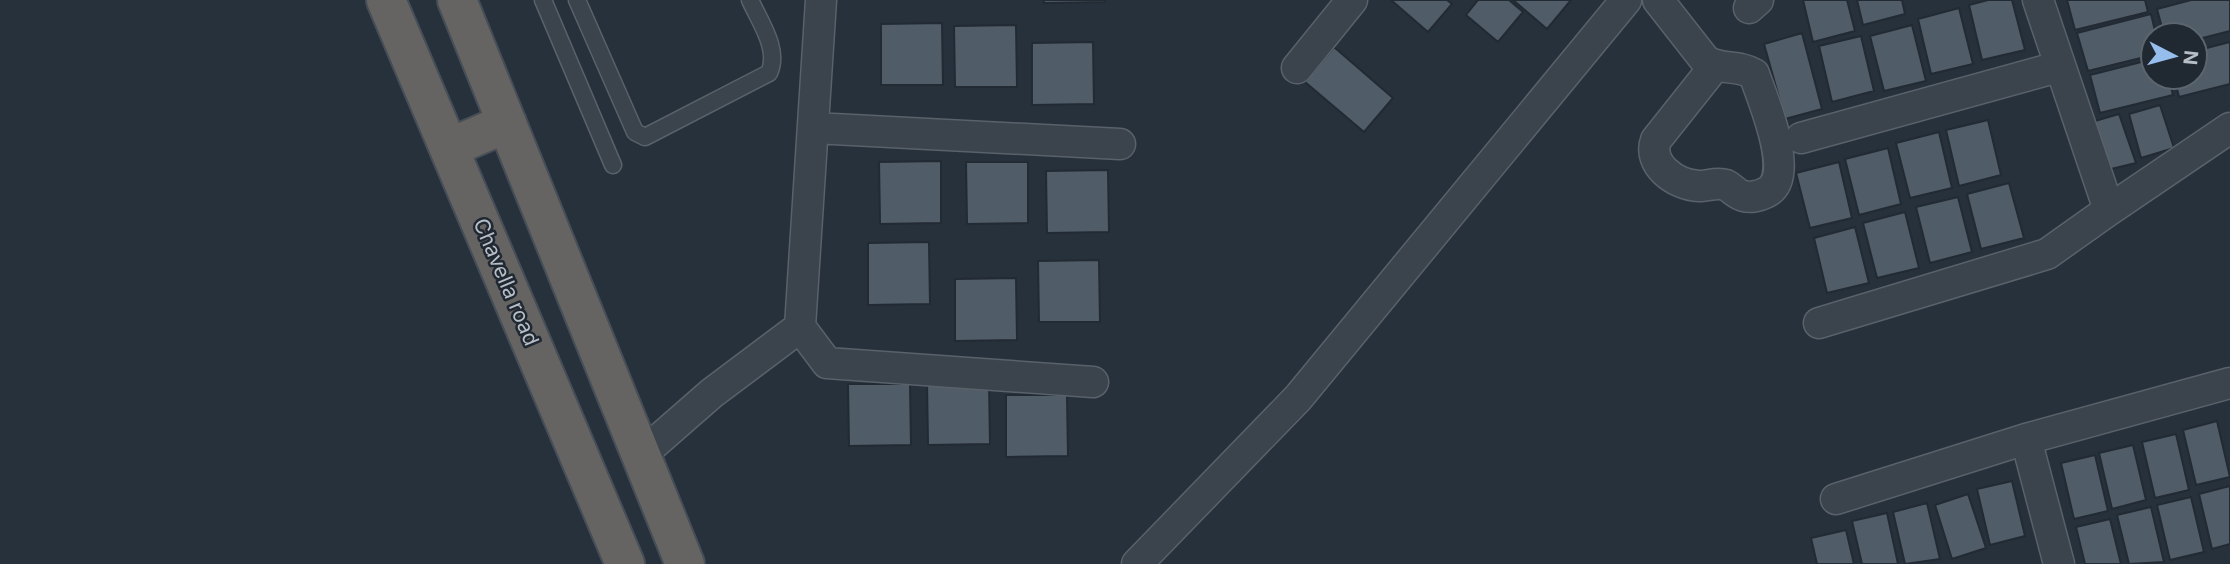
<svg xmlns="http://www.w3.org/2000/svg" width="2230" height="564" font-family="Inter,sans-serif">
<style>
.building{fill:#505c67;stroke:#222a33;stroke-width:2}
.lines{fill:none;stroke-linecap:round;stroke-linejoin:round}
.service-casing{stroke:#59616a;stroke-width:19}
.minor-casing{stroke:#59616a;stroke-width:33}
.trunk-casing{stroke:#464e57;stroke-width:42}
.service{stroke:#3b434c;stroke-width:16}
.minor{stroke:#3b434c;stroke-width:30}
.trunk{stroke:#656462;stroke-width:38}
.labels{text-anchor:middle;stroke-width:5;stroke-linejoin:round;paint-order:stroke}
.street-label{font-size:21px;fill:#b7bec7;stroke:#202831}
</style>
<rect width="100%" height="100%" fill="#27313c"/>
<!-- building -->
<path class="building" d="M1044,0H1105V2L1044,3Z
M1391,0H1447L1452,4L1428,32Z
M1478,0H1509L1523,12L1498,42L1466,15Z
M1513,0H1571L1547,29Z
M1803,0H1847L1855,31L1813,42Z
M1857,0H1902L1905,14L1863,25Z
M1988,0H2012L2025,50L1982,60L1969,5Z
M2067,0H2145L2148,12L2075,30Z
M2191,0H2230V31L2195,40V35H2164L2157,9Z
M1959,8L1973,64L1931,74L1918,19Z
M2151,14L2156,35H2153V55L2088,71L2077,33Z
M942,23L943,85H881V24Z
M1016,25L1017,87H955L954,26Z
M1912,25L1926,81L1884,91L1870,36Z
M1802,33L1822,109L1785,119L1764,44Z
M1861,36L1874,91L1832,102L1819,46Z
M1093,42L1094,104L1032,105V43Z
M2230,42V84L2179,97L2174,77H2195V51Z
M1334,47L1393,98L1364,132L1305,82Z
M2153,59V77H2169L2173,95L2100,113L2090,75Z
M2160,105L2174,148L2141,158L2129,114Z
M2119,114L2136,163L2103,171L2088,123Z
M1988,120L2001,175L1959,186L1946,130Z
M1939,132L1952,188L1910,198L1896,143Z
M1888,148L1901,204L1859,215L1845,159Z
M941,161V223L880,224L879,162Z
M966,162H1028V223L967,224Z
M1839,162L1852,218L1810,228L1796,173Z
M1108,170L1109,232L1047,233L1046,171Z
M2009,183L2024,238L1981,249L1967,194Z
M1958,197L1972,252L1930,263L1916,207Z
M1905,212L1919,268L1877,278L1863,223Z
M1855,227L1869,283L1827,293L1814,238Z
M929,242L930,304L868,305V243Z
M1099,260L1100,322H1039L1038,261Z
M1016,278L1017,340L955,341V279Z
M989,382L990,444L928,445L927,383Z
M848,384H910L911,445L849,446Z
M1006,395H1067L1068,456L1006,457Z
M2217,421L2230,477L2196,485L2183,430Z
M2176,434L2189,490L2155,498L2142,442Z
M2133,445L2146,500L2112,509L2099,453Z
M2095,455L2108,511L2074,519L2061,463Z
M2012,481L2025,536L1990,545L1977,489Z
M2230,486V544L2212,549L2199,494Z
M1968,494L1986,548L1952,559L1935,505Z
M2191,497L2204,552L2170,560L2157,505Z
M1927,503L1940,559L1905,564L1893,512Z
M2151,507L2164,562L2129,564L2117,515Z
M1887,513L1898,564H1862L1852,521Z
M2110,519L2121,564H2085L2076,527Z
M1846,530L1854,564H1817L1811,538Z"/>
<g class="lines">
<defs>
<path id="service" d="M543,0L613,165
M577,0L635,132L645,137L769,73C780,50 760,22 750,0"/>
<path id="minor" d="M1658,0L1705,60C1720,71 1737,64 1754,74C1762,98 1798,179 1765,193C1759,196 1750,198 1744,196C1737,195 1732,188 1726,185C1717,182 1708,186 1699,186C1675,185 1647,164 1656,140L1714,67
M2038,0L2109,210L2230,128
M1749,8L1758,0
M1297,68L1352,0
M814,128L1120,144
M1801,138L2058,67
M1819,323L2047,254L2109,210
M800,327L827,363L1093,382
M641,455L712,393L800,327L821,0
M1836,499L2026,439
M1137,564L1298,398L1626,0
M2059,564L2026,439L2230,383"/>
<path id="trunk" d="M386,0L625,564
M457,0L685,564
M449,148L507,123"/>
</defs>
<!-- service casing -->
<use href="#service" class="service-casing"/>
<!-- minor casing -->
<use href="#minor" class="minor-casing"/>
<!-- trunk casing -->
<use href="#trunk" class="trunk-casing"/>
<!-- service -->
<use href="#service" class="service"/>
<!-- minor -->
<use href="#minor" class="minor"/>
<!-- trunk -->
<use href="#trunk" class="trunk"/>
</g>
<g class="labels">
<!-- street labels -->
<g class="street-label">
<text transform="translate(506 282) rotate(67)" y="7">Chavella road</text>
</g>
</g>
<!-- north arrow -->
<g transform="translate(2174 56) rotate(96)"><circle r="33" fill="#202831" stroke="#5c646d" stroke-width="2"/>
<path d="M0-5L12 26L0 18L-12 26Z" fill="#96beed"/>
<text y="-10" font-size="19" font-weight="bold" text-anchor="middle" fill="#b7bec7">N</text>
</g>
</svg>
